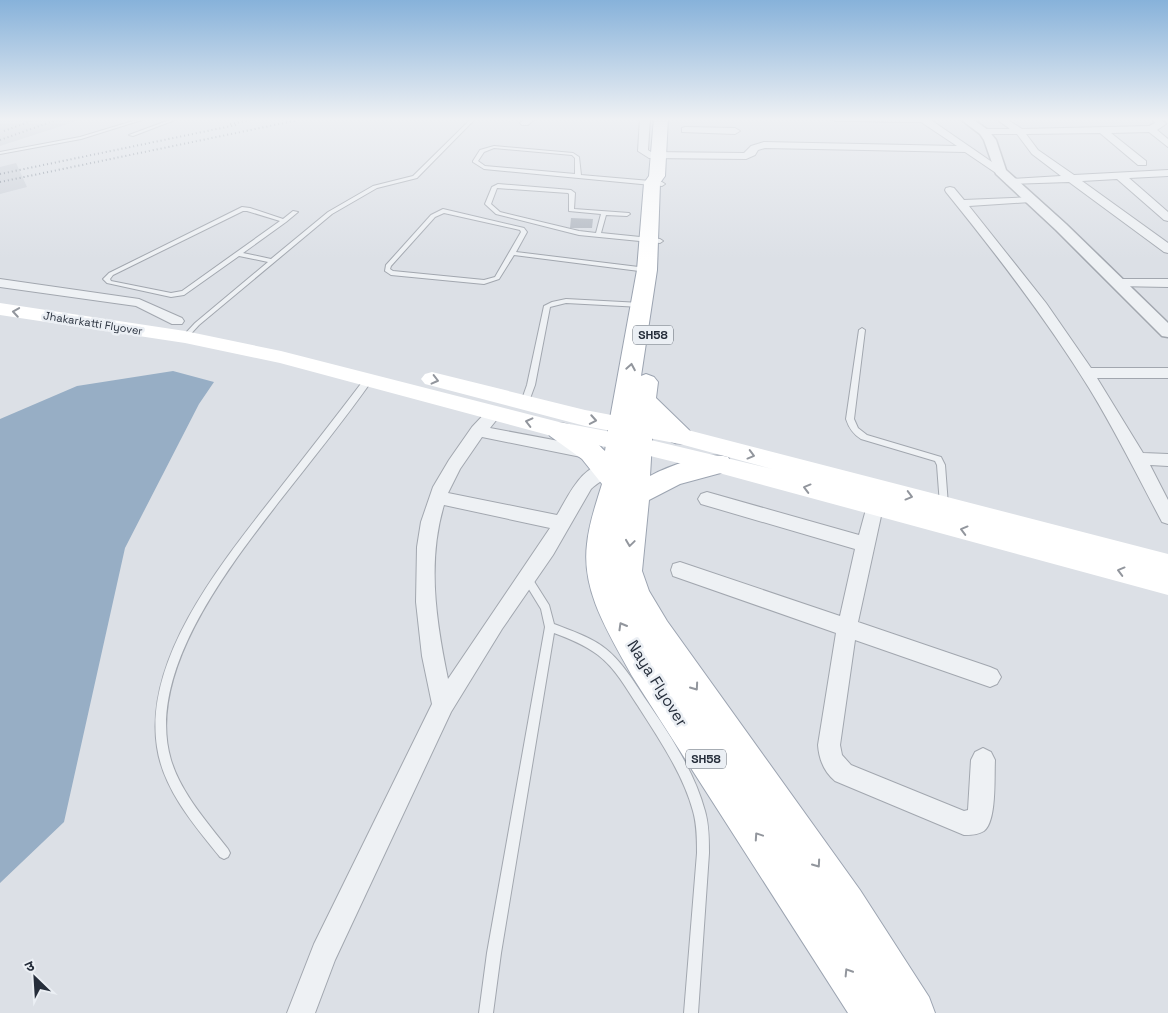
<svg xmlns="http://www.w3.org/2000/svg" width="1168" height="1013" font-family="'Space Grotesk','Noto Sans Devanagari',sans-serif">
<style>
.built{fill:#cacfd7}
.water{fill:#97aec5}
.building{fill:#b3b9c2}
.lines{fill:none;stroke-linecap:round;stroke-linejoin:round}
.service-casing{stroke:#a2a7af;stroke-width:2}
.minor-casing{stroke:#a2a7af;stroke-width:2}
.tertiary-casing{stroke:#a2a7af;stroke-width:3}
.primary-casing{stroke:#9ca4b1;stroke-width:2}
.service{fill:#eef1f4;fill-rule:evenodd}
.minor{fill:#eef1f4;fill-rule:evenodd}
.tertiary{fill:#eef1f4;fill-rule:evenodd}
.secondary{fill:#fff;fill-rule:evenodd}
.primary{fill:#fff;fill-rule:evenodd}
.rail{stroke:#76808f;stroke-width:2;stroke-dasharray:1 3;stroke-linecap:butt}
.oneway{stroke:#92969d}
.labels{text-anchor:middle;stroke-width:5;stroke-linejoin:round;paint-order:stroke}
.far-street-label{font-size:11px;fill:#262e3b;stroke:#ebeff4}
.shield{fill:#ebeff4;stroke:#616872;stroke-width:1}
.shield-label{font-size:12px;font-weight:bold;fill:#262e3b}
.near-street-label{font-size:16px;fill:#262e3b;stroke:#ebeff4}
</style>
<rect width="100%" height="100%" fill="#dce0e6"/>
<!-- built -->
<path class="built" d="M0,118H86L0,146Z
M16,163L27,187L0,194V167Z"/>
<!-- water -->
<path class="water" d="M173,371L214,382L199,404L125,548L64,822L0,883V419L77,386Z"/>
<!-- building -->
<path class="building" d="M571,218L593,219L592,228H570Z"/>
<g class="lines">
<defs>
<path id="service" d="M143,118H148L81,139L0,154V152L80,137Z
M175,118H180L133,136L129,135Z
M472,118H476L417,178L377,188L332,214L199,325L187,338L185,339L182,337L195,323L268,262L239,256L184,295L171,297L107,283L103,279L109,273L242,207L250,208L283,219L293,211L298,212L286,222L243,253L271,259L328,212L373,186L413,176ZM243,211H247L280,221L182,291L171,293L111,281L110,279L113,275Z
M494,146L573,153L579,157L581,175L662,182L665,184L662,186L484,169L473,162V161L480,150ZM494,148L572,155L575,158V174L485,166L478,161L484,152Z
M498,184L571,190L575,193L574,209L629,213L630,214L627,216L606,215L601,233L660,239L663,241L660,243L579,235L496,214L485,204L492,187ZM497,188L568,193L569,194V211L601,214L596,233L579,231L500,212L491,204Z
M443,209L524,228L527,232L516,252L647,268L650,270L647,272L514,255L499,279L484,284L391,275L385,271L386,265L431,215ZM444,213L520,230L521,232L495,277L484,280L393,271L390,269L391,266L435,217Z
M566,299L641,303L644,305L641,307L566,303L550,307L535,385L528,404H522L521,402L527,385L544,306L552,302Z
M862,328L865,330L854,419L858,428L867,435L941,457L945,465L948,505L947,507H941L940,505L937,465L935,461L861,439C853,434 849,428 846,419L859,330Z
M366,377H369L373,379C343,422 310,462 278,503C229,567 145,673 171,760C181,793 207,822 228,849L230,853L228,857L224,859L220,857C194,825 163,789 157,747C143,655 228,555 280,488C309,451 338,414 366,377Z
M527,574L530,575L549,605L554,624C572,631 591,637 606,649C622,662 632,679 644,697C668,732 694,770 705,811C709,825 709,839 709,853L698,1013H684L697,853C697,839 697,825 693,811C683,774 659,739 638,706C626,688 616,669 598,655C585,645 570,639 554,633L501,953L493,1013H479L487,953L545,627L541,609L522,578L524,575Z"/>
<path id="minor" d="M526,118H536L528,125H522L520,123Z
M640,118H650L648,150L651,152L744,153L751,146L764,142L957,146L921,122L835,121L830,118H928L1005,171L1004,173H996L965,152L765,148L758,150L755,155L746,159L649,158L638,151Z
M995,118H1005L1022,129L1149,126L1155,123L1151,118H1160L1166,124L1157,130L1168,139V147L1149,132L1111,133L1146,161V165H1138L1100,133L1026,134L1038,150L1074,175L1168,170V176L1129,178L1168,212V221L1164,220L1117,179L1082,181L1168,243V253L1164,252L1069,182L1007,184L1006,182L1007,180L1011,179L1061,176L1032,154L1017,134H981V130L984,129H1010Z
M685,127L735,128L740,131L735,134L682,132V128Z
M950,187L954,188L964,200L1034,197L1035,199L1034,201L1030,202L969,206L1046,303L1091,368H1168V378H1097L1143,453L1168,454V466L1150,465L1168,500V524L1162,522C1138,477 1116,432 1089,388C1047,320 997,255 946,192L945,190L946,188Z
M0,279L139,299L182,318L184,321L182,324H172L136,306L0,287Z
M1119,279H1168V287L1115,286L1113,283L1115,280Z
M494,408L499,409L502,413L490,428L591,447L597,449L599,453L597,457L591,459L482,437L460,469L448,493L557,515C568,497 585,457 612,466L614,470C610,477 598,482 591,489L553,555L502,629L451,712L335,960L315,1013H287L314,944L432,704L422,656L416,602L417,547L421,522L433,487L449,460L472,427L489,409ZM444,505L550,528L448,679C436,621 427,562 444,505Z
M707,492L859,535L868,502L874,500L880,502L883,507L858,622L990,667L997,670L1001,677L997,684L990,687L855,640L840,745L842,755L851,765L964,811L968,810L971,760L975,752L983,748L991,752L995,760C994,776 997,821 984,831C978,835 970,835 964,835L835,781C824,772 819,759 818,745L836,633L673,576L671,570L673,564L680,562L840,616L855,549L701,504L698,499L701,494Z"/>
<path id="tertiary" d="M959,118H971L988,130L996,140L1006,170L1066,224L1168,323V337L1162,336L1056,230L996,174L984,140L980,134Z"/>
<path id="primary" d="M654,118H668L665,176L660,183L657,270L641,376L646,374L654,377L658,382L656,398L689,430L693,436L689,442C671,448 665,436 653,424L650,476C668,466 709,451 728,457L732,464L728,471L680,484L649,500L642,571L649,591L667,621L860,890L929,997L935,1013H848L632,676C610,635 581,592 587,544C589,523 596,504 602,484L582,459L550,436L547,430L550,424C571,418 592,438 605,451L609,424L637,270L644,183L649,176Z"/>
</defs>
<!-- service casing -->
<use href="#service" class="service-casing"/>
<!-- minor casing -->
<use href="#minor" class="minor-casing"/>
<!-- tertiary casing -->
<use href="#tertiary" class="tertiary-casing"/>
<!-- primary casing -->
<use href="#primary" class="primary-casing"/>
<!-- service -->
<use href="#service" class="service"/>
<!-- minor -->
<use href="#minor" class="minor"/>
<!-- tertiary -->
<use href="#tertiary" class="tertiary"/>
<!-- secondary -->
<path class="secondary" d="M0,303L185,331L281,351L559,422L638,437L772,469L680,444L585,426L425,384L421,379L425,374L432,372L585,410L680,428L1168,554V595L719,473L638,453L559,438L280,363L185,343L0,315Z"/>
<!-- primary -->
<use href="#primary" class="primary"/>
<!-- rail -->
<path class="rail" d="M230,124L262,118
M4,131L39,118
M0,140L62,118
M0,174L236,125
M0,182L308,118"/>
</g>
<!-- one-way arrows -->
<defs><path id="oneway-chevron" d="M-2-3.5L2.5 0L-2 3.5" fill="none" stroke-width="1.6" stroke-linecap="round" stroke-linejoin="round" transform="scale(1.25)"/></defs>
<g class="oneway">
<use href="#oneway-chevron" transform="translate(16 312) rotate(-171)"/>
<use href="#oneway-chevron" transform="translate(631 367) rotate(-80)"/>
<use href="#oneway-chevron" transform="translate(435 380) rotate(14)"/>
<use href="#oneway-chevron" transform="translate(593 420) rotate(10)"/>
<use href="#oneway-chevron" transform="translate(529 422) rotate(-166)"/>
<use href="#oneway-chevron" transform="translate(751 455) rotate(15)"/>
<use href="#oneway-chevron" transform="translate(807 488) rotate(-165)"/>
<use href="#oneway-chevron" transform="translate(909 496) rotate(15)"/>
<use href="#oneway-chevron" transform="translate(964 530) rotate(-165)"/>
<use href="#oneway-chevron" transform="translate(630 543) rotate(98)"/>
<use href="#oneway-chevron" transform="translate(1121 571) rotate(-165)"/>
<use href="#oneway-chevron" transform="translate(622 626) rotate(-120)"/>
<use href="#oneway-chevron" transform="translate(695 687) rotate(55)"/>
<use href="#oneway-chevron" transform="translate(758 836) rotate(-124)"/>
<use href="#oneway-chevron" transform="translate(817 864) rotate(55)"/>
<use href="#oneway-chevron" transform="translate(848 972) rotate(-122)"/>
</g>
<!-- sky -->
<linearGradient id="sky" x2="0" y2="1"><stop stop-color="#87b2da"/><stop offset="0.46" stop-color="#eff1f4"/><stop offset="1" stop-color="#eff1f4" stop-opacity="0"/></linearGradient>
<rect width="1168" height="259" fill="url(#sky)"/>
<g class="labels">
<!-- far-street labels -->
<g class="far-street-label">
<text transform="translate(93 323) rotate(9)" y="4">Jhakarkatti Flyover</text>
</g>
<!-- shield labels -->
<g class="shield">
<rect x="633" y="325.5" width="40" height="19" rx="4"/>
<rect x="686" y="749.5" width="40" height="19" rx="4"/>
</g>
<g class="shield-label">
<text x="653" y="339">SH58</text>
<text x="706" y="763">SH58</text>
</g>
<!-- near-street labels -->
<g class="near-street-label">
<text transform="translate(658 683) rotate(58)" y="6">Naya Flyover</text>
</g>
</g>
<!-- north arrow -->
<g transform="translate(35 978) rotate(335)" stroke="#ebeff4" stroke-width="4" paint-order="stroke">
<path d="M0-4L9 19L0 12L-9 19Z" fill="#262e3b"/>
<text y="-8" font-size="14" font-weight="bold" text-anchor="middle" fill="#262e3b">उ</text>
</g>
</svg>
